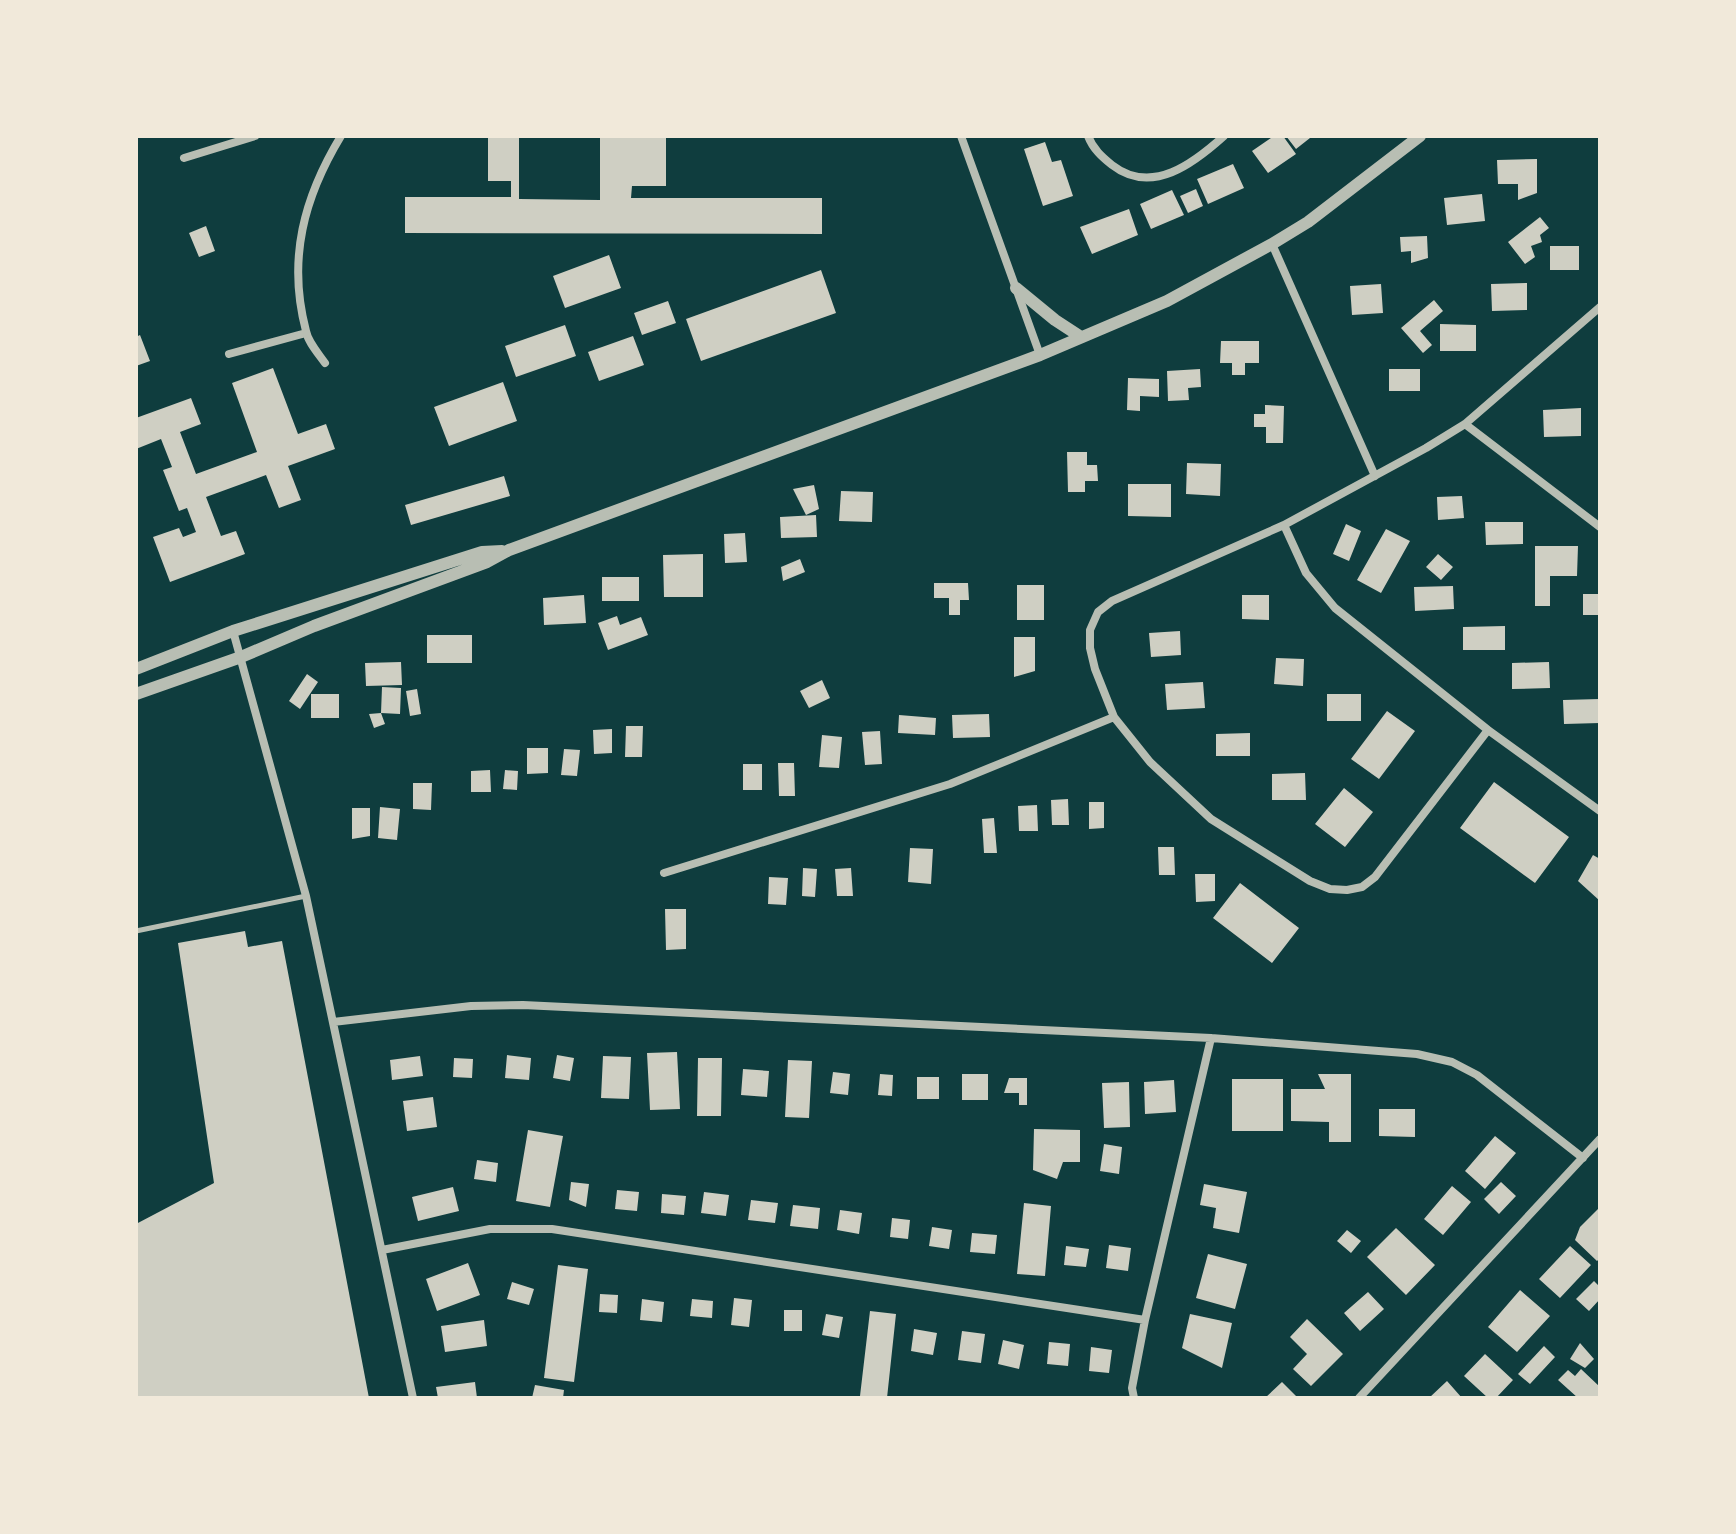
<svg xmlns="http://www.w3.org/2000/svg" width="1736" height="1534" font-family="Lato,sans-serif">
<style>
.building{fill:#cfcfc3}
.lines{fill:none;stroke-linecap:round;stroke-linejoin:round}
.service{stroke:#b8beb3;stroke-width:5}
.minor{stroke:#b8beb3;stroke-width:8}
.tertiary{stroke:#b8beb3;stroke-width:12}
</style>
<rect width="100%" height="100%" fill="#0f3d3e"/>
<!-- building -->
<path class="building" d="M488,136H519V199L600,200V136H666V186H632L631,198H822V234L405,233V197H511V181H488Z
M1274,136H1283L1296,154L1268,173L1252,151Z
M1286,136H1308L1310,138L1296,149Z
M1045,142L1052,162L1061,160L1073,196L1043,206L1024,149Z
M1537,159V193L1518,200V184H1498L1497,160Z
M1233,164L1244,188L1208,204L1197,179Z
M1196,189L1203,206L1188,213L1180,196Z
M1172,190L1184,215L1151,229L1140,204Z
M1482,194L1485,221L1447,225L1444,198Z
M1129,209L1138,235L1092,254L1080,227Z
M1540,217L1549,228L1540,235L1542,242L1531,246L1535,257L1525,264L1508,242Z
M206,226L215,251L199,257L189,233Z
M1427,236L1428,258L1411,263V251L1401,252L1400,237Z
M1550,246H1579V270H1550Z
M609,255L621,288L565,308L553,276Z
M821,270L836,313L701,361L686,319Z
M1527,283V310L1492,311L1491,284Z
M1381,284L1383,313L1352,315L1350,286Z
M1434,300L1443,311L1420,331L1432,345L1423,353L1401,328Z
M668,301L676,323L642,335L634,313Z
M1440,324L1476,325V351H1440Z
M565,325L576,356L516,377L505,346Z
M140,335L150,361L136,366V337Z
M633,336L644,365L599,381L588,352Z
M1221,341H1259V363H1245V375H1232V363H1220Z
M273,368L298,434L326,424L335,449L288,466L301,500L279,508L266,475L206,497L221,536L236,531L245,554L170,582L153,537L179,528L183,537L196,532L187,508L179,511L163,470L172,467L161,439L136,449V418L191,398L201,424L180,432L196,474L257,452L232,383Z
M1200,369L1201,387L1188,388L1189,400L1168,401L1167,371Z
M1389,369H1420V391H1389Z
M1128,378L1159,379V397L1140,396V411L1127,410Z
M503,382L517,421L449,446L434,407Z
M1265,405L1284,406L1283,443H1266V427H1254V414H1265Z
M1581,408V436L1544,437L1543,410Z
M1067,452H1087V465H1097L1098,481H1085V492H1068Z
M1187,463L1221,464L1220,496L1186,494Z
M504,476L510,496L411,525L405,505Z
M1128,484H1171V517L1128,516Z
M814,485L819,509L806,515L793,489Z
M841,491L873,492L872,522L839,521Z
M1462,496L1464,518L1438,520L1437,497Z
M816,515L817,537L781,538L780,517Z
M1485,522H1523V544L1486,545Z
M1346,524L1361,531L1349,561L1333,554Z
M1386,529L1410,541L1381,593L1357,580Z
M745,533L747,562L725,563L724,534Z
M1535,546H1578L1577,576H1550V606H1535Z
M703,554V597H664L663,555Z
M1438,554L1453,567L1441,580L1426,567Z
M800,559L805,572L783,581L781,567Z
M602,577H639V601H602Z
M934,583H968L969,600H960V615H949V598H934Z
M1017,585H1044V620H1017Z
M1453,586L1454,609L1415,611L1414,587Z
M1583,594H1600V615H1583Z
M584,595L586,623L544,625L543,598Z
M1242,595H1269V620L1242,619Z
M617,616L620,625L641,617L648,635L608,650L598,623Z
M1505,626V650H1463V627Z
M1180,631L1181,655L1151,657L1149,633Z
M427,635H472V663H427Z
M1014,637H1035V671L1014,677Z
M1276,658L1304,659L1303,686L1274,684Z
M401,662L402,685L366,686L365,663Z
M1549,662L1550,688L1512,689V663Z
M307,674L318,682L300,709L289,701Z
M822,680L830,698L809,708L800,691Z
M1203,682L1205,708L1167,710L1165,684Z
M382,687L401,688L400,714L381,713L385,724L374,728L369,714L381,713Z
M417,689L421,714L410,716L406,691Z
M311,694H339V718H311Z
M1327,694H1361V721H1327Z
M1600,699V723L1564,724L1563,700Z
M1387,711L1415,731L1379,779L1351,759Z
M989,714L990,737L953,738L952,715Z
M899,715L936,718L935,735L898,733Z
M626,726H643L642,757H625Z
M612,729V753L594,754L593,730Z
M880,731L882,764L865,765L862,732Z
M1250,733V756H1216V734Z
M822,735L842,737L839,768L819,767Z
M527,748H548V773L527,774Z
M564,749L580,750L577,776L561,775Z
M778,763H794L795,796H779Z
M743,764H762V790H743Z
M490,770L491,792H471V771Z
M505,770L518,771L517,790L503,789Z
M1305,773L1306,800H1272V774Z
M1494,782L1569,837L1535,883L1460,828Z
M413,783H432L431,810L413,809Z
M1344,788L1373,812L1345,847L1315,824Z
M1068,799L1069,825H1052L1051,800Z
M1089,802H1104V828L1089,829Z
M1037,805L1038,831H1019L1018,806Z
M380,807L400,809L397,840L378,838Z
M352,808H370V836L352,839Z
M994,818L997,853H984L982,819Z
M1158,847H1174L1175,875H1159Z
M910,848L933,849L931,884L908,882Z
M1593,855L1600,859V901L1578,881Z
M803,868L817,869L815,897L802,896Z
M851,868L853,896H837L835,869Z
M1195,874H1215V901L1196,902Z
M769,877L788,878L786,905L768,904Z
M1240,883L1299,928L1272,963L1213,918Z
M665,909H686V949L666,950Z
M245,931L248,947L282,941L369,1398H136V1224L214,1183L178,943Z
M677,1052L680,1109L650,1110L647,1053Z
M507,1055L531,1058L529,1080L505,1078Z
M557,1055L574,1058L570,1081L553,1078Z
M420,1056L423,1076L392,1080L390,1060Z
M603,1056L631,1057L629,1099L601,1098Z
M454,1058L473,1059L472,1078L453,1077Z
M698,1058H722L721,1116H697Z
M788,1060L812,1061L809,1118L785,1117Z
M743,1069L769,1071L767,1097L741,1095Z
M833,1072L850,1074L848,1095L830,1093Z
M880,1074L893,1075L892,1096L878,1095Z
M962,1074H988V1100H962Z
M1318,1074H1351V1142H1329V1122L1291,1121V1089H1325Z
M917,1077H939V1099H917Z
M1009,1078H1027V1105H1019V1093H1004Z
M1232,1079H1283V1131H1232Z
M1174,1080L1176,1112L1145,1114L1144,1082Z
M1129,1082L1130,1127L1104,1128L1102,1083Z
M433,1097L437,1127L407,1131L403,1101Z
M1379,1109H1415V1137L1379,1136Z
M1034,1129L1080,1130V1162H1063L1057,1179L1033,1170Z
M528,1130L563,1136L550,1207L516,1201Z
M1495,1136L1516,1153L1485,1189L1465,1171Z
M1104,1144L1122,1147L1119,1174L1100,1171Z
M477,1160L498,1163L496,1182L474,1179Z
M571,1182L589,1184L586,1207L569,1200Z
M1501,1182L1516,1196L1499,1214L1484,1199Z
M1204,1184L1247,1192L1239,1233L1213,1228L1216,1208L1200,1205Z
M1452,1186L1471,1202L1443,1235L1424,1219Z
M453,1187L459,1211L418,1221L412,1197Z
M617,1190L639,1192L637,1211L615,1209Z
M704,1192L729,1195L726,1216L701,1213Z
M662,1194L686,1196L684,1215L661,1213Z
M751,1200L778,1203L775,1223L748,1220Z
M1024,1203L1051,1206L1045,1276L1017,1274Z
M793,1205L820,1208L818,1229L790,1226Z
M1600,1207V1258L1597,1261L1575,1240L1580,1227Z
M840,1210L862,1213L859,1234L837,1230Z
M892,1218L910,1220L908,1239L890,1237Z
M932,1227L952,1230L949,1249L929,1246Z
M1396,1228L1435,1265L1406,1295L1367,1257Z
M1347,1230L1361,1241L1351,1253L1337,1241Z
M972,1233L997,1235L995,1254L970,1252Z
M1109,1245L1131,1248L1128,1271L1106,1268Z
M1066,1246L1089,1249L1086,1267L1064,1265Z
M1570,1246L1591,1265L1560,1298L1539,1279Z
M1208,1254L1247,1264L1235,1309L1196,1298Z
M468,1263L480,1295L437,1311L426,1279Z
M558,1265L588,1269L574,1382L544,1378Z
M1594,1281L1600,1287V1299L1589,1311L1576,1299Z
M512,1282L534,1289L529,1305L507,1299Z
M1520,1290L1550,1316L1517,1352L1488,1327Z
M1368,1292L1384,1309L1360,1331L1344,1313Z
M600,1294L618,1295L617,1313L599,1312Z
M734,1298L752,1300L749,1327L731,1325Z
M642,1299L664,1302L662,1322L640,1320Z
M692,1299L713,1301L712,1318L690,1316Z
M784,1310H802V1331H784Z
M870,1311L896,1314L887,1398L860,1396Z
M826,1314L843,1317L839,1338L822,1335Z
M1190,1314L1232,1323L1222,1368L1182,1348Z
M1307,1319L1343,1354L1311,1386L1293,1369L1307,1354L1290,1337Z
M484,1320L487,1346L445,1352L441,1326Z
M914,1329L937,1333L933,1355L911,1351Z
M962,1331L985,1334L981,1363L958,1360Z
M1003,1340L1024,1345L1019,1369L998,1364Z
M1049,1342L1070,1344L1068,1366L1047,1364Z
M1580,1343L1594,1359L1585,1368L1570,1359Z
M1544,1346L1555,1357L1530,1384L1518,1374Z
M1091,1347L1112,1350L1109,1373L1089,1371Z
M1485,1354L1513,1380L1496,1398H1488L1464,1376Z
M1581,1369L1600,1387V1398H1578L1558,1380L1568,1370L1575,1376Z
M1447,1381L1462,1398H1429Z
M475,1382L477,1398H438L436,1387Z
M1282,1382L1298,1398H1265Z
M535,1385L564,1390L563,1398H532Z"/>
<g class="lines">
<!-- service -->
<path class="service" d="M136,931L306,896"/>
<!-- minor -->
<path class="minor" d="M961,136L1040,355
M1088,136C1093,149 1102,157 1112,165C1152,196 1194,163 1224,136
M184,158L255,136
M1272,244L1375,476
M229,354L306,333
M325,363C318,353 308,342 306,331C287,259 304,197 341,136
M1465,424L1600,527
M1284,525L1306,573L1335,608L1488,730L1600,811
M233,631L306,896L413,1398
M1488,730L1375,877L1362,887L1347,890L1330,889L1310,881L1211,819L1150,762L1114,717L1095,669L1090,648V630L1098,612L1112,601L1284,525L1426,448L1465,424L1600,307
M664,873L950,784L1114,717
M333,1022L471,1006L523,1005L1211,1038L1417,1054L1452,1062L1477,1075L1583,1158
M382,1250L490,1229H552L1145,1320
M1134,1398L1132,1388L1145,1320L1211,1038
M1359,1398L1600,1139"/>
<!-- tertiary -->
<path class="tertiary" d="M1016,288L1055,320L1081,337
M136,669L233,631L482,552L502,551
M136,694L241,657L314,626L487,562L509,550L1040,355L1167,301L1272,244L1308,222L1420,136"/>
</g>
<!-- border -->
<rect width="1736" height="1534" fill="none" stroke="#f1e9da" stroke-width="276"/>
</svg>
